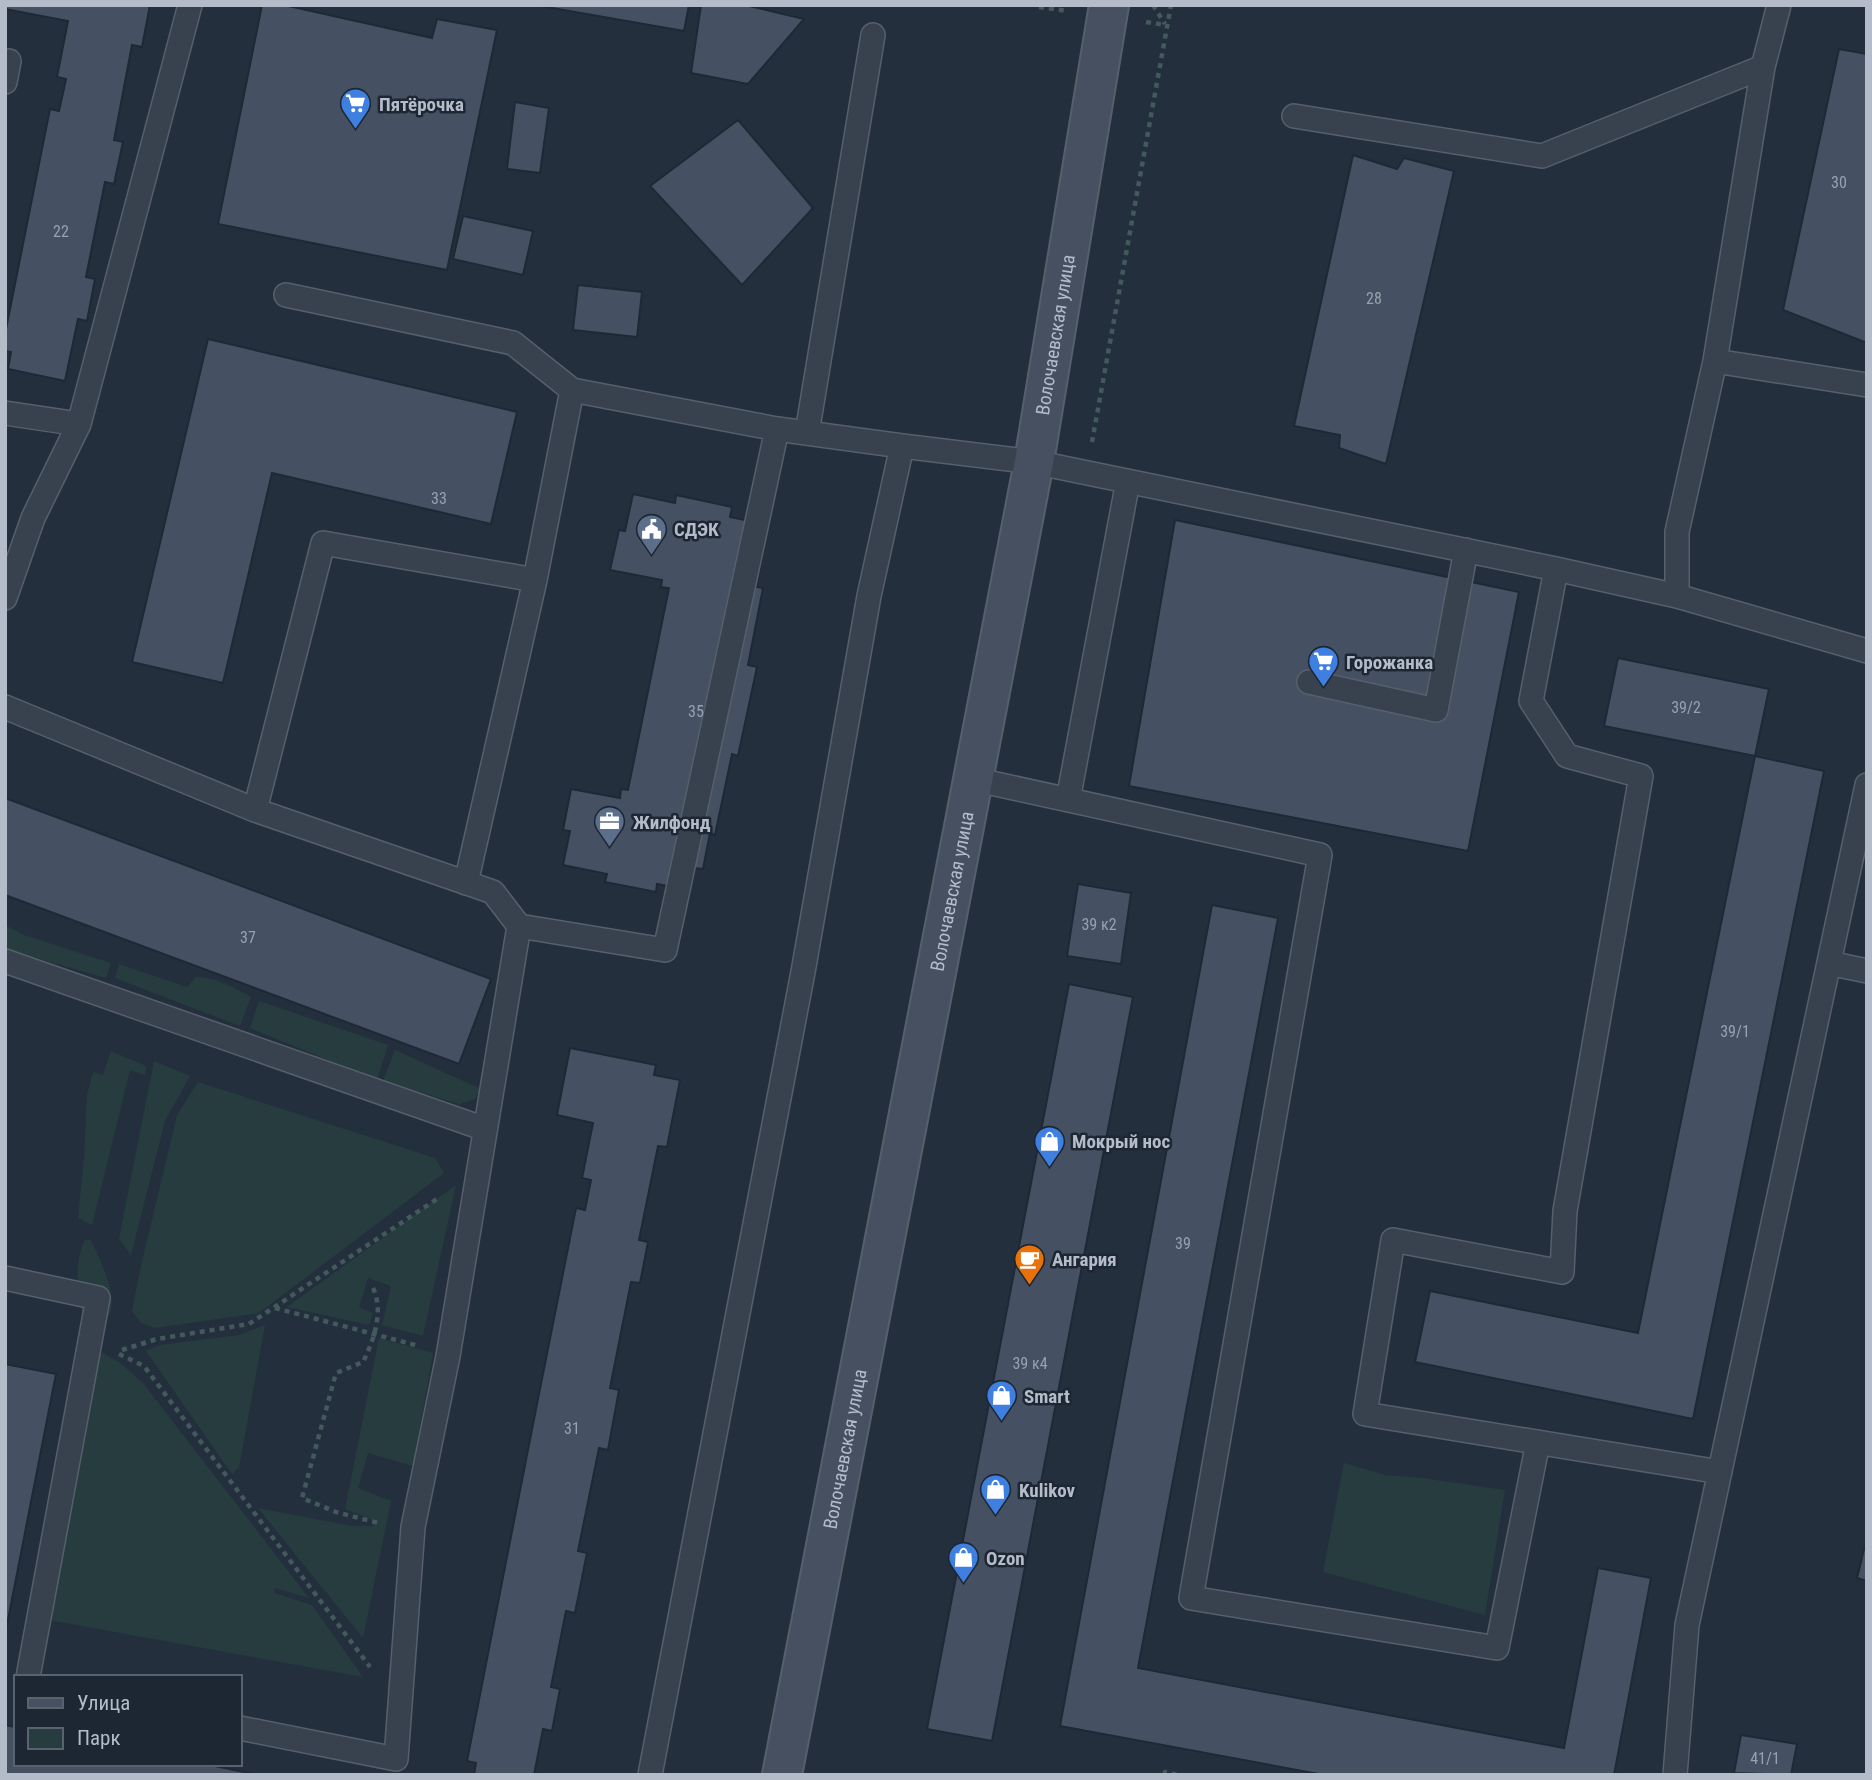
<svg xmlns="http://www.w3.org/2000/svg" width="1872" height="1780" font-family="'Roboto Condensed',sans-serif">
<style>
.green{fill:#263c3f}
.building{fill:#455162;stroke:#1f2835;stroke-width:2}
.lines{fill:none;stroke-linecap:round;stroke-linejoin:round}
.lane-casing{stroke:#565f6c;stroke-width:26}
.secondary-casing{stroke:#565f6c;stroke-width:42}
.path{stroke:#44595c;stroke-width:4.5;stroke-dasharray:5 5;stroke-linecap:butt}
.lane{stroke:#38414e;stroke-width:23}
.secondary{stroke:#465061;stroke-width:38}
.labels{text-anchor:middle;stroke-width:5;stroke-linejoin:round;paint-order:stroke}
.number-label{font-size:16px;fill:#98a1af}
.poi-label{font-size:19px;font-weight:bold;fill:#b4bcc9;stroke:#1d2633;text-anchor:start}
.street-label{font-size:19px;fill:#b4bcc9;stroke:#1d2633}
</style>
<rect width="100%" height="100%" fill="#242f3e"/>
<!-- green -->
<path class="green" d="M5,925L24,935L111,963L106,978L5,949Z
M119,964L187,987L196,977C215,977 234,987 251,997L240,1026L115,978Z
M259,1001L388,1045L377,1080L250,1028Z
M395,1050L481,1089L475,1099L459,1104L383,1081Z
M111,1051L146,1066L145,1075L130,1070L92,1225L78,1218L84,1158L87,1095L93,1072L103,1075Z
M154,1061L190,1076L165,1121L131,1255L119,1239Z
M198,1082L435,1158L444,1173L259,1313L155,1328L141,1323L132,1311L140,1270L177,1115Z
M456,1185L423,1336L382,1325L391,1286L368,1278L359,1307L373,1313L369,1325L287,1307Z
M85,1240H91C99,1258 116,1291 111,1310C109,1317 104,1323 99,1329L85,1326C79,1298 72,1266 85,1240Z
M265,1325L239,1468L232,1474L146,1351L160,1345L239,1335Z
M379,1338L433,1353L413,1466L368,1453L358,1488L391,1501L363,1638L258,1508L352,1526H372L373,1520L345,1509Z
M94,1348L119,1362L143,1383L309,1598L275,1588L274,1593L312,1605L363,1677L49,1620Z
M1344,1463L1385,1475L1422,1478L1505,1490L1485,1615L1323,1572Z"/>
<!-- building -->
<path class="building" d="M5,5H150L142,47L132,45L114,140L123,142L114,184L105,182L86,277L95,279L87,321L78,319L65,381L8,369L11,352L5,351V334L50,109L59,111L66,79L57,77L68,21L5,9Z
M262,5H284L432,38L437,19L497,30L447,270L218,224Z
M535,5H689L684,31Z
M701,5H745L804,19L748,84L691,73Z
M1839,49L1867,54V343L1783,310Z
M515,102L549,108L540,173L507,169Z
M738,120L813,208L742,285L650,186Z
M1353,155L1397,169L1404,158L1454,171L1386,464L1339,448L1340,435L1294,426Z
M463,216L533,231L523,275L453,259Z
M578,285L642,292L637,337L573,330Z
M208,339L517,412L491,524L272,473L223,683L132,662Z
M633,494L675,503L676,495L732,507L730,517L760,523L756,547L764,548L756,587L763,588L748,665L757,667L738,756L732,754L715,835L710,833L703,869L694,868L690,890L657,884L656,892L605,882L607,874L563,865L570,831L563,830L571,789L620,798L621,789L628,790L669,588L661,587L662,580L610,570L619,530L625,531Z
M1175,520L1519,592L1468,851L1129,786Z
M1618,658L1769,689L1755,756L1604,726Z
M1755,756L1824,771L1693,1419L1415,1362L1430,1291L1638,1333Z
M5,798L491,979L459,1064L5,895Z
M1078,884L1131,893L1121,964L1067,956Z
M1212,905L1278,918L1138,1668L1564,1748L1598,1568L1651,1578L1614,1775H1324L1060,1726Z
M1069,984L1133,997L992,1741L927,1729Z
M570,1048L656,1065L654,1075L680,1080L667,1147L658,1146L639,1240L648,1242L640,1283L631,1282L610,1388L619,1390L608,1450L599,1448L578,1551L587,1553L575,1613L566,1611L551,1687L560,1689L552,1731L543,1729L534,1775H474L476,1763L467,1761L536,1409L576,1208L585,1210L591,1180L582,1178L593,1123L557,1115Z
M5,1364L56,1374L5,1635Z
M1867,1537V1581L1857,1578Z
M5,1725L16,1727V1764H205L258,1775H5Z
M1741,1735L1797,1744L1791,1775L1734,1773Z"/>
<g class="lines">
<defs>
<path id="lane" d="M5,82L9,61
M1294,116L1542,156L1763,67
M286,295L513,343L572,390
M1715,361L1867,385
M5,413L79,424
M807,433L873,35
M1556,569L1531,701L1567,756L1641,776L1565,1211L1562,1272L1393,1240L1365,1414L1720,1472
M1677,596V532L1715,361L1763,67L1779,5
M5,598L33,518L79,424L190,5
M1309,682L1436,710L1466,550
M5,707L255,810L493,892L519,926L665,950L777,429
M973,779L1320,855L1191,1598L1497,1648L1538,1442
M1068,800L1128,481
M255,810L323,543L535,580L572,390L777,429L902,446
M466,883L535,580
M5,961L485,1129
M1829,963L1867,971
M5,1278L98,1298L28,1677
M240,1728L396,1759L413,1527L448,1356L519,926
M650,1775L803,972L869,596L902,446L1034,462L1556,569L1677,596L1867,651
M1675,1775L1687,1625L1867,785"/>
<g id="secondary">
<path id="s1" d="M782,1775L1034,462L1109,5"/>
</g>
</defs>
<!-- lane casing -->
<use href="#lane" class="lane-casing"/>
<!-- secondary casing -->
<use href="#secondary" class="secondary-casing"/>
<!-- path -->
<path class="path" d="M1153,5L1165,24
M1039,7L1068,11
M1146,22L1166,25
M1092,442L1171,5
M373,1288C384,1311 374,1340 363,1362L336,1373L302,1498L336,1512L382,1524
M275,1308L419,1346
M122,1350L157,1339L249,1324L440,1197
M119,1354L144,1366L370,1667
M1164,1775L1165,1772L1178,1775"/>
<!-- lane -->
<use href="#lane" class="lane"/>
<!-- secondary -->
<use href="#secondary" class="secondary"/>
</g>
<!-- icons -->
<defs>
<symbol id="supermarket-pin" viewBox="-11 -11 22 30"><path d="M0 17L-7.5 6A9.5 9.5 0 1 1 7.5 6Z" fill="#3f7fe0" stroke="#1d2633"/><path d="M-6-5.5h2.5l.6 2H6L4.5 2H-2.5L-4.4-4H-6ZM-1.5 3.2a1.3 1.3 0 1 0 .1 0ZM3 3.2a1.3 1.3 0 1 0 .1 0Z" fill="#fff"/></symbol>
<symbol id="civic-pin" viewBox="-11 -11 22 30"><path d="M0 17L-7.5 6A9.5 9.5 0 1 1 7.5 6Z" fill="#5c6f8a" stroke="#1d2633"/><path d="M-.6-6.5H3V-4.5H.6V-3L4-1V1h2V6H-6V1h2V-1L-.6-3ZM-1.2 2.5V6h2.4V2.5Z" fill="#fff"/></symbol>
<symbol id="office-pin" viewBox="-11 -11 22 30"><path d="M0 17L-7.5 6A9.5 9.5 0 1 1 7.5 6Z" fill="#5c6f8a" stroke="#1d2633"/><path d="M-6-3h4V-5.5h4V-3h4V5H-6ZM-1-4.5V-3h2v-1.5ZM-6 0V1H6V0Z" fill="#fff"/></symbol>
<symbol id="shop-pin" viewBox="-11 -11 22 30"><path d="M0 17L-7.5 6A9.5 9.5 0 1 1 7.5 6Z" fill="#3f7fe0" stroke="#1d2633"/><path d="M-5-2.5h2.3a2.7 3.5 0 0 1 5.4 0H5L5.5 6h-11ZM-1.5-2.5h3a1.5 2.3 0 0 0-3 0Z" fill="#fff"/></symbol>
<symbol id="cafe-pin" viewBox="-11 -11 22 30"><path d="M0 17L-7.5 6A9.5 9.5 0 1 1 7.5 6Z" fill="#e8710a" stroke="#1d2633"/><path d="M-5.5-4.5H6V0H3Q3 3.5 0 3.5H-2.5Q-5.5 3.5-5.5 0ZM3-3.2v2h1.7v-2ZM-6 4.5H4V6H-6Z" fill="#fff"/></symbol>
</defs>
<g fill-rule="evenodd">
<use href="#supermarket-pin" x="338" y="86" width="35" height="47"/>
<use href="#civic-pin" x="634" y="512" width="35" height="47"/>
<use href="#supermarket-pin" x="1306" y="644" width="35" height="47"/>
<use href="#office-pin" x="592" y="804" width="35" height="47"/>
<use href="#shop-pin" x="1032" y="1124" width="35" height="47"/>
<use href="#cafe-pin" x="1012" y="1242" width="35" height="47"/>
<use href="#shop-pin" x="984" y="1378" width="35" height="47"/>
<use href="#shop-pin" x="978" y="1472" width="35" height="47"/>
<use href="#shop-pin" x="946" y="1540" width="35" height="47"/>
</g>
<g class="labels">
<!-- number labels -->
<g class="number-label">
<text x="1839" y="188">30</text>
<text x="61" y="237">22</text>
<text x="1374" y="304">28</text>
<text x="439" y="504">33</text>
<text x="1686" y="713">39/2</text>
<text x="696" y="717">35</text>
<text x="1099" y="930">39 к2</text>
<text x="248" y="943">37</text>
<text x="1735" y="1037">39/1</text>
<text x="1183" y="1249">39</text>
<text x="1030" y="1369">39 к4</text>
<text x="572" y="1434">31</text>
<text x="1765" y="1764">41/1</text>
</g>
<!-- poi labels -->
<g class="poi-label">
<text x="379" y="111">Пятёрочка</text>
<text x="674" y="536">СДЭК</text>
<text x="1346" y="669">Горожанка</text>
<text x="633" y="829">Жилфонд</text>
<text x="1072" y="1148">Мокрый нос</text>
<text x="1052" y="1266">Ангария</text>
<text x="1024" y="1403">Smart</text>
<text x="1019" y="1497">Kulikov</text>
<text x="986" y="1565">Ozon</text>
</g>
<!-- street labels -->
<g class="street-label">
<text dy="7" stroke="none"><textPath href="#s1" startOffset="1466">Волочаевская улица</textPath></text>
<text dy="7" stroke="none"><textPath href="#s1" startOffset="900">Волочаевская улица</textPath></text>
<text dy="7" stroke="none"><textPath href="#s1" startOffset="332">Волочаевская улица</textPath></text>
</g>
</g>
<!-- border -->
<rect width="1872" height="1780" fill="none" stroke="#b4bcc9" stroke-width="14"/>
<!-- legend -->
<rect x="14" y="1675" width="228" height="91" fill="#1d2633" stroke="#59626f" stroke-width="2"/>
<rect x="28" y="1698" width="35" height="10" fill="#465061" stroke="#59626f" stroke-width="2"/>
<text x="77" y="1710" font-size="21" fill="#b4bcc9">Улица</text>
<rect x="28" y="1728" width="35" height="21" fill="#263c3f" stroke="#59626f" stroke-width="2"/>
<text x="77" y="1745" font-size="21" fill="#b4bcc9">Парк</text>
</svg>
